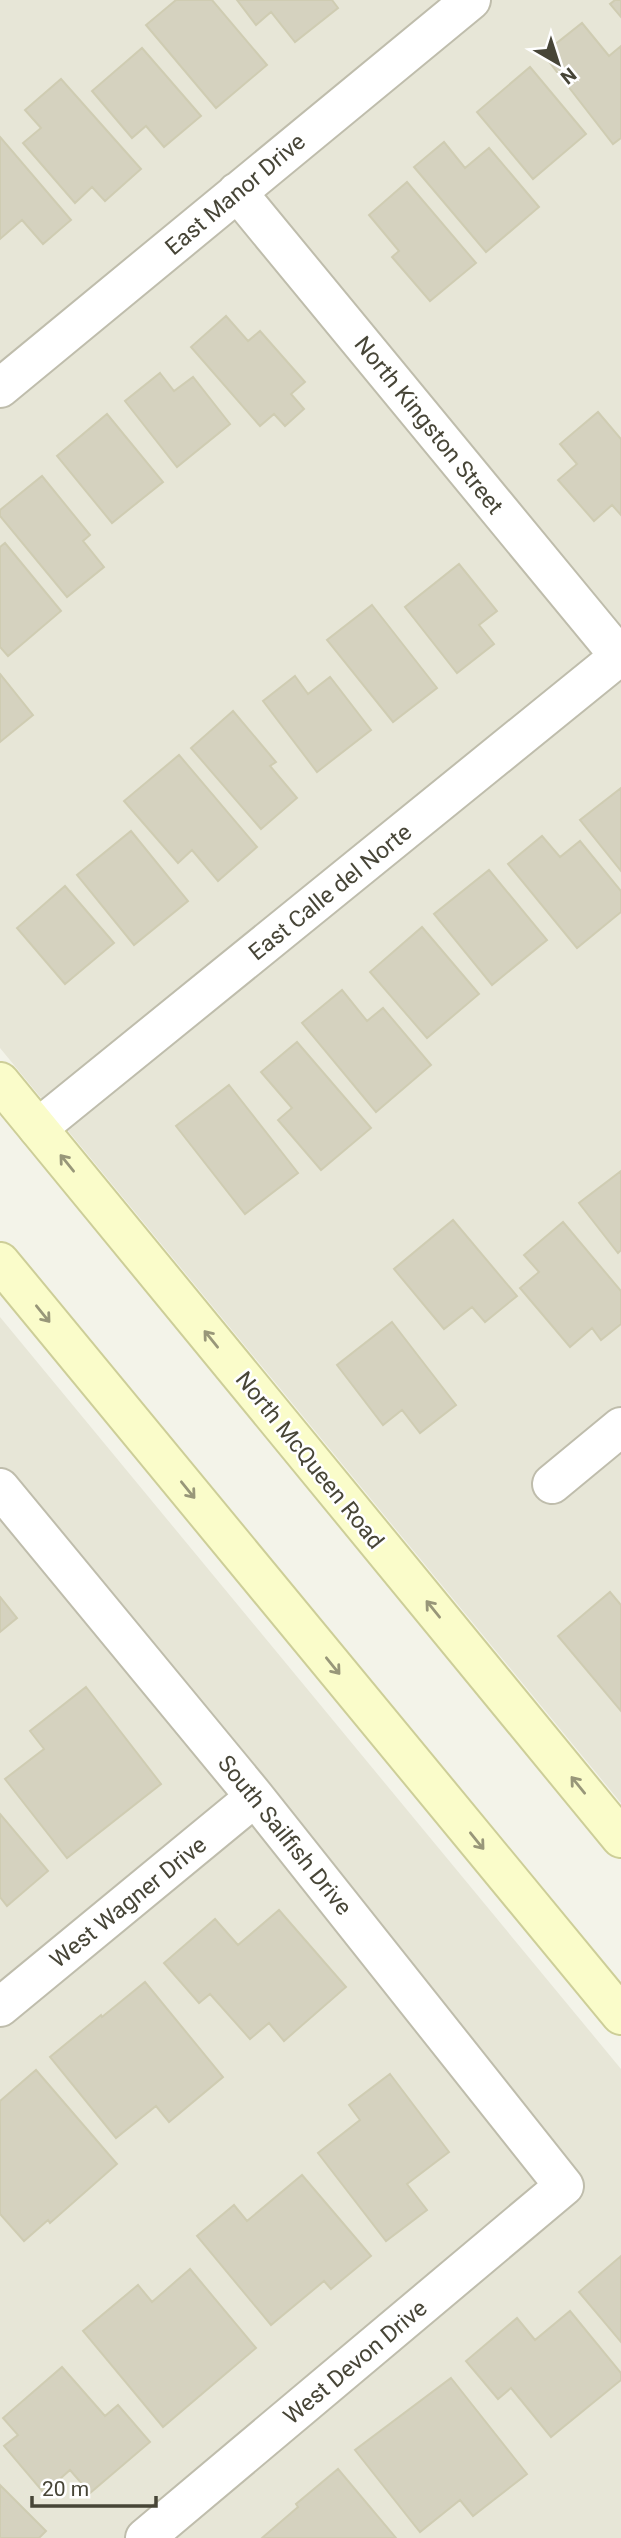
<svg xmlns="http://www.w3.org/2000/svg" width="621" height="2538" font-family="Roboto,sans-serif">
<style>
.residential{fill:#e7e6d7}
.building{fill:#d5d2bf;stroke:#cfccb2;stroke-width:2}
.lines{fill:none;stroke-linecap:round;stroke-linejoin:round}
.street-casing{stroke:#bfbdac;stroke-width:42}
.secondary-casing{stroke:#cdce98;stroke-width:42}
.street{stroke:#fff;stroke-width:38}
.secondary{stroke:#fafcca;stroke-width:38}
.oneway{stroke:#989779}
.labels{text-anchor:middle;stroke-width:5;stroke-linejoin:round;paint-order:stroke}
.street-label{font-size:23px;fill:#474537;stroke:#fff}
</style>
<rect width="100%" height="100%" fill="#f3f3e9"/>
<!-- residential -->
<path class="residential" d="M0,0H621V1803L0,1048Z
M0,1317L621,2069V2538H0Z"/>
<!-- building -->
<path class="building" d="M176,0H212L267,65L216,108L146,25Z
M237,0H332L338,8L295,42L271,12L256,25Z
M615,0H621V17L610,4Z
M582,23L609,56L621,46V138L613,144L543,54Z
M142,48L201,116L164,147L146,126L132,138L92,91Z
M530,67L586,134L533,179L477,112Z
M61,79L141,169L105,201L92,187L75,203L23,143L41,128L25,110Z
M0,137L71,220L43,244L22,220L0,239Z
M444,142L465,168L489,148L539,207L486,252L414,167Z
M407,182L476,263L430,301L392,257L399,251L369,215Z
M226,316L248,341L260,331L305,382L291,394L304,409L285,426L274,414L260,426L191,347Z
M160,373L174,391L193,377L230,424L177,467L125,401Z
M598,412L621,439V515L612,505L594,521L558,480L577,464L560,444Z
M107,414L163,482L112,523L57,456Z
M42,476L90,535L83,541L104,567L67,597L0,516V510Z
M5,543L61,611L8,656L0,647V547Z
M459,564L497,611L479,625L494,644L457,673L405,607Z
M372,605L437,688L393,722L327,640Z
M0,674L33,715L0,742Z
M295,676L308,694L330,677L371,730L317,772L263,701Z
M233,711L276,762L270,766L297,798L261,829L191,748Z
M179,755L257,847L218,881L192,850L178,863L124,801Z
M621,788V871L580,820Z
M131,831L188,901L134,945L77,875Z
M542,836L560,857L580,841L621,891V912L577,948L508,864Z
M489,870L547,940L492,985L434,914Z
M65,886L114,943L65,984L17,928Z
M422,927L479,994L427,1038L370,972Z
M342,990L367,1021L383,1008L431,1065L376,1112L302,1023Z
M297,1042L371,1128L321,1170L278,1120L292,1108L261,1072Z
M229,1085L298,1173L245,1214L176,1126Z
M621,1171V1250L618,1253L579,1203Z
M453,1220L517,1296L485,1322L472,1307L444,1329L394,1269Z
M563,1222L621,1291V1324L601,1340L592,1328L570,1347L520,1288L539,1272L524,1255Z
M392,1322L456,1405L420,1433L402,1410L383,1425L337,1365Z
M610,1592L621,1605V1711L558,1636Z
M0,1597L17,1618L0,1632Z
M86,1687L161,1784L67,1858L5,1779L44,1749L30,1731Z
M0,1814L48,1871L7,1906L0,1897Z
M279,1910L346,1987L284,2041L269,2023L250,2039L210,1994L199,2003L164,1963L215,1919L238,1945Z
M145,1982L223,2077L169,2122L156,2106L116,2138L50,2057L101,2015L102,2017Z
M36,2070L117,2164L50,2223L48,2220L24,2241L0,2214V2101Z
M390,2074L449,2152L407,2184L427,2210L386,2241L318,2153L360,2120L349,2105Z
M302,2175L371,2256L331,2289L324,2281L271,2325L197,2236L234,2205L247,2221Z
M621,2256V2342L579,2292Z
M190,2269L256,2348L163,2427L83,2331L138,2285L152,2302Z
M570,2311L621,2373V2380L551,2437L511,2388L498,2399L466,2361L517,2318L535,2340Z
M62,2367L105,2416L118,2405L150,2442L90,2493L70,2470L44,2493L4,2446L18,2435L3,2418Z
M451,2378L527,2474L473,2516L460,2500L420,2532L355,2450Z
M338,2469L396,2538H262L298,2507L296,2504Z
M0,2485L46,2531L39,2538H0Z"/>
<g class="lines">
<defs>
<path id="street" d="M237,192L621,658
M0,388L471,0
M38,1128L621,655
M552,1484L621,1427
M0,1488L255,1797L564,2186L145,2538
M0,2007L255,1797"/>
<path id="secondary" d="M0,1082L621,1838
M0,1262L621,2015"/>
</defs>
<!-- street casing -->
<use href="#street" class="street-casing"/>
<!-- secondary casing -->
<use href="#secondary" class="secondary-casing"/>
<!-- street -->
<use href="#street" class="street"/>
<!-- secondary -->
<use href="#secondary" class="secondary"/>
</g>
<!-- one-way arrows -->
<defs><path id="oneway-shaft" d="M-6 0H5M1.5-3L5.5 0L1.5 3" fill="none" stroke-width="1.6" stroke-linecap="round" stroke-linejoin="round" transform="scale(1.75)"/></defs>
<g class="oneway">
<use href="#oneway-shaft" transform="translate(67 1163) rotate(-129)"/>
<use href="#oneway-shaft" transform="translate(43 1314) rotate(51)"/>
<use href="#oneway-shaft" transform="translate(211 1339) rotate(-129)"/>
<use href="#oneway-shaft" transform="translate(188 1490) rotate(51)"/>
<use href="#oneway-shaft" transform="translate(433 1609) rotate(-129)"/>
<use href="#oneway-shaft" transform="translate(333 1666) rotate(51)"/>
<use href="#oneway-shaft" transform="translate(578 1785) rotate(-129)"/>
<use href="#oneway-shaft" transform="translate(477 1841) rotate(51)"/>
</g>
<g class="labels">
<!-- street labels -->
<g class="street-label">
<text transform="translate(235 194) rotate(-40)" y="8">East Manor Drive</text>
<text transform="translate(429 425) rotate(51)" y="8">North Kingston Street</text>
<text transform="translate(330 892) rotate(-39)" y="8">East Calle del Norte</text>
<text transform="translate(310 1460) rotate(51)" y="8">North McQueen Road</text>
<text transform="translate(285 1835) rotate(51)" y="8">South Sailfish Drive</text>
<text transform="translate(128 1902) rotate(-39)" y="8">West Wagner Drive</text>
<text transform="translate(355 2362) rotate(-40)" y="8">West Devon Drive</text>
</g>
</g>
<!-- north arrow -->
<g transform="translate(558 63) rotate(141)" stroke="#ffffff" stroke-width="5" paint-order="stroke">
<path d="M0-5L12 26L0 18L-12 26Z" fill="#474537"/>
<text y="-10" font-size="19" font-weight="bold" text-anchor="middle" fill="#474537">N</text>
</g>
<!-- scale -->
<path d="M32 2496v10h124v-10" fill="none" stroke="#474537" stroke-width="3.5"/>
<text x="42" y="2496" font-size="21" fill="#474537" stroke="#ffffff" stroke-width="5" paint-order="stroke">20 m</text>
</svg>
